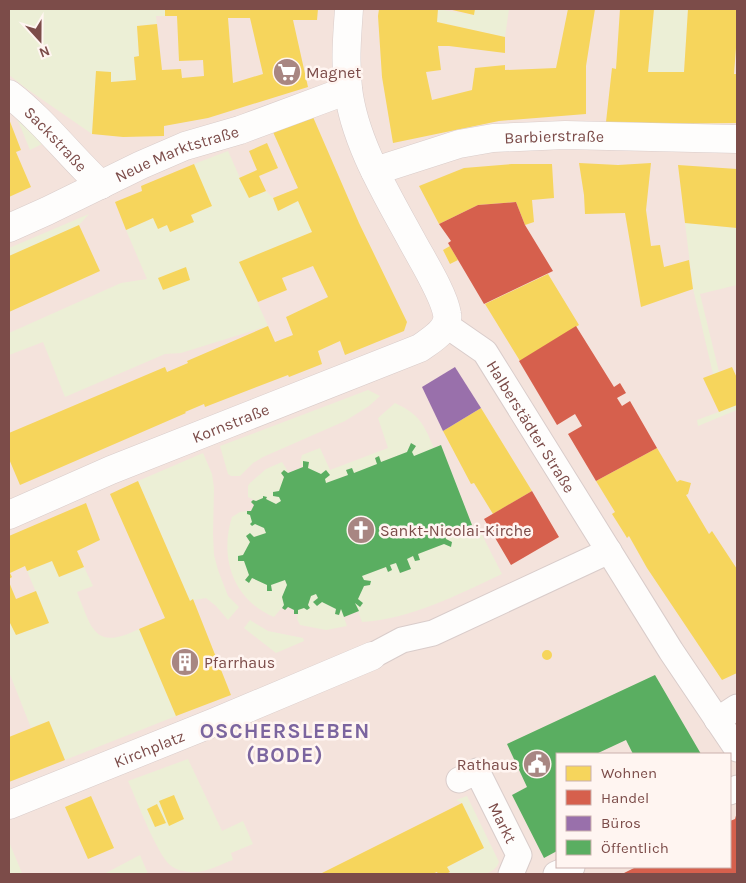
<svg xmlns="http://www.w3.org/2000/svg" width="746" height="883" font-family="Karla,sans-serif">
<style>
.residential{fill:#f4e3dc;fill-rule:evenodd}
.green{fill:#ecefd6}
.homes{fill:#f6d55c;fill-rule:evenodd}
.shops{fill:#d6604d}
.offices{fill:#9970ab}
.public{fill:#5aae61}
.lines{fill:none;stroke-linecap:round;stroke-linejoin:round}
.pedestrian-casing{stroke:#d9ccca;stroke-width:27}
.minor-casing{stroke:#d9ccca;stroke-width:29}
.pedestrian{stroke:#fefdfc;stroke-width:25}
.minor{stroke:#fefdfc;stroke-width:28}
.labels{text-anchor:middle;stroke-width:5;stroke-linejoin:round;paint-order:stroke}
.poi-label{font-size:16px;fill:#7c4c49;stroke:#fff5f1;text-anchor:start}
.street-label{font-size:16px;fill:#7c4c49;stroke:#fff5f1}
.district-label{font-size:21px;font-weight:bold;letter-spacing:1px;fill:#7b659f;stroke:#fff5f1}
</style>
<rect width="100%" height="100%" fill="#f9f1ed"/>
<!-- residential -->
<path class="residential" d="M9,9H737V874H9ZM557,754H730V867H557Z"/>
<!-- green -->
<path class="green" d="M9,9H165V16H156L157,24L137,26L139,56L134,57L136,80L111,82V73L96,72L92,134L27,89L9,75Z
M438,9L473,15L475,9H509L505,37L437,22Z
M654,9H688L684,72H648Z
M11,111L34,131L42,144L30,150L18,121Z
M228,151L249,198L266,191L273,198L278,211L298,201L312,232L239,262L268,326L181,353L165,354L65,397L43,342L9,355V333L121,283L147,279L126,230L153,218L167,225L170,232L193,222L191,215L211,206L194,164Z
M89,214L79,225L9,256V248Z
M685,223L737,228V285L700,294L719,372L713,374L693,289Z
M368,390L380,396L369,406L345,421L263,457L253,463L240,476H231L228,474L220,446Z
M395,403C420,415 423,423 434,448L414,456L412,452L416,446L411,443L407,452L381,462L379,456L375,457L377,464L354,473L351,468L347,469L348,475L326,483L321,474L308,468V462L302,467L300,462L302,455L320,448L330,470L388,448L378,418Z
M737,405V410L698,426L697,420Z
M203,453L212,474L214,488L213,534L214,555L218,570L228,596L239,607L228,620L216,606L206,598L190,601L138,481Z
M282,462L289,473L284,470L281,473L284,477L279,491L273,492V496L279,497L281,501L276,504L264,498L256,501L248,497V486L250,483L266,469Z
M247,511V514L250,515L253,523L264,528L266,533L254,537L246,536L250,542L243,555L238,556V561H244L249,575V582L252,578L267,585V591H272L271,585L285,580L287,585L282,597L284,605L274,617C233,600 219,557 232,517L240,512Z
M473,526L475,532L480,531L502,574C457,595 411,619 362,622L355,603L361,606L363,603L358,599L364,586L370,585V581L364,580L362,576L386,567L388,572L391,571L390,565L396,563L400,573L411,569L407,559L413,556L416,561L420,560L418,554L444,544L451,546L452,542L446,539L445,537Z
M52,561L59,577L84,567L93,586L77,592C92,629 94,651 139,629L176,716L65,760L49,721L31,728L9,672V621L16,635L49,623L27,571Z
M316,594L318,598L314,602L317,606L322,602L336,609L335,614L339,615L341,609L347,626L326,630L300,625L297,619L298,610L308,605L311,596Z
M250,620L268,631L303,638L304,641L276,653L244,628Z
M188,759L222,831L243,821L253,844L231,853L233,860C221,864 206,873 192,872C185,872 176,870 170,865C156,852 137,801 128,781Z
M467,796L499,862C493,880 466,874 451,874L447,867L484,848L462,803L456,800Z
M9,842L22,873L9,874Z
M140,855L148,874H104Z"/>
<!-- homes -->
<path class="homes" d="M165,9H318L317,20H293L308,87L208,118L164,126V136L123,137L92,134L96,71L111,72V82L136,80L134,57L139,56L137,26L157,24L162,70L181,69L182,78L204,76L203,60L179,61L177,16H165ZM228,18H250L263,74L233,83Z
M379,9H438L437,22L505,37V53L449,46H438L441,70L426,72L432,100L472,90L475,68L505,65V70L556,68L568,9H595L586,66V114L499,121L393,143L382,77L378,16Z
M448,9H475L474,15Z
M620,9H654L648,72H684L688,9H737V35L734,74H737V123L644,124L606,122L612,68L616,69Z
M313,117L359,223L407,322L404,331L345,355L340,341L318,351L322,364L289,377L288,375L205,407L204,404L185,412L186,413L20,485L9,459V433L165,367L167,372L188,363L187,361L268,326L275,342L293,335L286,317L328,297L313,266L282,278L287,290L258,302L239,262L312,232L298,201L278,211L273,198L298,188L273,132Z
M9,119L21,150L16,152L31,187L9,197Z
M267,143L278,168L259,176L266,191L249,198L239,178L257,170L249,151Z
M579,163L618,165L651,163L646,210L651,246L660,245L664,267L689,260L693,289L641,307L625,213L585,214L584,195Z
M194,164L212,206L191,215L194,222L170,232L167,225L158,229L153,218L126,230L115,202L142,191L141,186Z
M512,164H552L554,198L532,200L534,222L525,225L516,202L478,205L439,224L419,186L464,168Z
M678,165L737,169V228L685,223Z
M79,225L100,271L9,312V256Z
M450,246L458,260L450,264L443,250Z
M186,267L190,280L163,290L158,278Z
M548,274L579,325L520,361L485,304Z
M732,367L737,378V405L719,412L703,378Z
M481,408L532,491L493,514L474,483L471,484L443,431Z
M657,448L677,482L680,480L691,483L688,494L686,495L709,534L712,531L737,569V673L722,680L647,568L629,536L627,538L624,533L612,514L615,512L596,481Z
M138,481L190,601L193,599L231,695L176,716L139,629L165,618L110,494Z
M86,503L100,540L77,551L84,567L59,577L52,561L27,571L25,566L10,573L12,577L9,579V536Z
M9,582L16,599L36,591L49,623L16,635L9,621Z
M542 655a5 5 0 1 1 10 0a5 5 0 1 1-10 0Z
M49,721L65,760L9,782V737Z
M174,795L184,819L169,826L159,801Z
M91,796L114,848L88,859L65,807Z
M462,803L484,848L447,867L450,872L446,874H438L437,872L432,874H320Z
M157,804L166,823L155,827L147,809Z"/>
<!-- shops -->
<path class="shops" d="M516,202L525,225L553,271L484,304L448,243L451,241L439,224L478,205Z
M576,326L614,387L620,383L626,393L617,398L622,406L630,401L657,448L596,481L568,434L582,426L575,414L557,425L519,361Z
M532,491L559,537L511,565L484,519Z
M737,812V874H622L636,867H730V821L735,819Z"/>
<!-- offices -->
<path class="offices" d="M455,367L481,408L443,431L422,387Z"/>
<!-- public -->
<path class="public" d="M411,443L416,446L412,452L414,456L441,445L472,525L445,535L446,539L452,542L451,547L444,544L418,554L420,560L415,561L413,556L407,559L411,569L400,573L396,563L390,565L392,570L388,572L386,567L362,576L364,580L371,581L370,585L364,586L358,599L363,603L360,607L355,603L359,611L344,617L341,609L339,615L335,614L336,609L322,602L317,606L313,602L318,598L316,594L311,596L308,605L310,608L307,610L304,608L298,610V614H294V610L288,607L285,610L282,608L284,605L282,597L287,585L285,580L271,585L272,591H267V585L252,578L249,583L245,580L249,575L244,561H238V556L243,555L250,542L246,536L250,533L254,537L266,533L264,528L255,524L252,526L250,524L252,522L250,515L247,514V511H251L254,505L251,502L253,500L256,501L263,498V496L267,497L266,499L276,504L281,501L279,497L273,496V492L279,491L284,477L281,473L284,470L288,473L303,467V461L309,462L308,468L321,474L326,470L330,475L325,479L326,483L348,475L346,470L352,468L354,473L377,464L375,458L379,456L381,462L407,452Z
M655,675L701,754H633L626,740L596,754H557V773L556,774L557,775V851L544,858L512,795L527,787L507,744Z"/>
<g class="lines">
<defs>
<g id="pedestrian">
<path id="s1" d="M446,325L485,352L671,651L737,749"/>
<path d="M372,656L402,640L433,633L609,551"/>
<path d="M717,720L737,707"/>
<path id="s2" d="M459,780L477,771L519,855L511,874"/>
<path d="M730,792L737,788"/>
<path d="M556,874L572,867"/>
</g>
<g id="minor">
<path id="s3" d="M9,94C43,120 69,155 101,185"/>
<path id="s4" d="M375,171L459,144L493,138L565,135L737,139"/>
<path id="s5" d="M9,228L47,211L141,165L185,146L240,130L348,90"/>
<path id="s6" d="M9,515L111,470L420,348C431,340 450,330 447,314C444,294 421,258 411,239C386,193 354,141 348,88C345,62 347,36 349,9"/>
<path id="s7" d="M9,805L215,722L372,656"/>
</g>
</defs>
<!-- pedestrian casing -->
<use href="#pedestrian" class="pedestrian-casing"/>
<!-- minor casing -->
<use href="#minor" class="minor-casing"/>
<!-- pedestrian -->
<use href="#pedestrian" class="pedestrian"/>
<!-- minor -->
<use href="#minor" class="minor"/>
</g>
<!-- icons -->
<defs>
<symbol id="supermarket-disc" viewBox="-11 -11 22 22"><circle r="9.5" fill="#a88682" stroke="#fff5f1"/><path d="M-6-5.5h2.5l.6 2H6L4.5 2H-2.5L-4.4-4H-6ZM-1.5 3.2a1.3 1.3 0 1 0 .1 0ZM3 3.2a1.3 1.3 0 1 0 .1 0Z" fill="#fff"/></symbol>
<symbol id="church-disc" viewBox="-11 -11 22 22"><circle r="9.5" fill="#a88682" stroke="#fff5f1"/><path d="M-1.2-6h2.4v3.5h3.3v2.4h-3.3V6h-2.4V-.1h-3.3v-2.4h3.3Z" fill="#fff"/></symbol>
<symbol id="building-disc" viewBox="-11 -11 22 22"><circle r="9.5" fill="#a88682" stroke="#fff5f1"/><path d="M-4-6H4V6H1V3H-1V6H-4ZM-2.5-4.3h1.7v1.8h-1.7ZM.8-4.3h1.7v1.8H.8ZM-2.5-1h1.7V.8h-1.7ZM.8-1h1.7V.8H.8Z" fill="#fff"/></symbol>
<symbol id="civic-disc" viewBox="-11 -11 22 22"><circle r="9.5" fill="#a88682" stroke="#fff5f1"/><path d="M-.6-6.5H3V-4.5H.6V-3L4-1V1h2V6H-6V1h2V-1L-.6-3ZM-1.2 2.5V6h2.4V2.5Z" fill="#fff"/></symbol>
</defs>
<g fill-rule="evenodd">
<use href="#supermarket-disc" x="271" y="56" width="32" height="32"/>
<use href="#church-disc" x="345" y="514" width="32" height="32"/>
<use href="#building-disc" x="169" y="646" width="32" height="32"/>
<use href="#civic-disc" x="521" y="748" width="32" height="32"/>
</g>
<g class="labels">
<!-- poi labels -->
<g class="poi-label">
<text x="306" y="78">Magnet</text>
<text x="380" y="536">Sankt-Nicolai-Kirche</text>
<text x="204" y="668">Pfarrhaus</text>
<text x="518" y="770" text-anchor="end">Rathaus</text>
</g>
<!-- street labels -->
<g class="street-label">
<text dy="6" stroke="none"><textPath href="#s4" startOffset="184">Barbierstraße</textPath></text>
<text dy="6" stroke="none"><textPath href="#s3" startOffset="65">Sackstraße</textPath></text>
<text dy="6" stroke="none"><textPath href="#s5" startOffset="184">Neue Marktstraße</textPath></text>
<text dy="6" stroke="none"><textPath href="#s6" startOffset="240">Kornstraße</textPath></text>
<text dy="6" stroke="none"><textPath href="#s1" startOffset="135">Halberstädter Straße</textPath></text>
<text dy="6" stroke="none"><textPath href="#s7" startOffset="151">Kirchplatz</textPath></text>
<text dy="6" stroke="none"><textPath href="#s2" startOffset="78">Markt</textPath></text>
</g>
<!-- district labels -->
<g class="district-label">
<text x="285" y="738">OSCHERSLEBEN<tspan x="285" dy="24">(BODE)</tspan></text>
</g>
</g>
<!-- border -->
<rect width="746" height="883" fill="none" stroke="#7c4c49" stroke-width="20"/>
<!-- legend -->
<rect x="556" y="753" width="175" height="115" fill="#fff5f1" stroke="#cbb1ae"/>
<rect x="566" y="766" width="25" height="15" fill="#f6d55c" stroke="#cbb1ae"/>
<text x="601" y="778" font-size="15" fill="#7c4c49">Wohnen</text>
<rect x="566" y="790" width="25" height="15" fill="#d6604d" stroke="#cbb1ae"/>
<text x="601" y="803" font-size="15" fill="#7c4c49">Handel</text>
<rect x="566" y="816" width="25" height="15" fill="#9970ab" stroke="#cbb1ae"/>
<text x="601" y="828" font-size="15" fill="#7c4c49">Büros</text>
<rect x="566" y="840" width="25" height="15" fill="#5aae61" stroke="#cbb1ae"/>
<text x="601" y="853" font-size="15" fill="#7c4c49">Öffentlich</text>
<!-- north arrow -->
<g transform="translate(40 40) rotate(159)" stroke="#fff5f1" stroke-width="4" paint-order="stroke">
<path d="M0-4L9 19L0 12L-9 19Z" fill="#7c4c49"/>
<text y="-8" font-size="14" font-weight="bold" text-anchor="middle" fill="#7c4c49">N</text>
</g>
</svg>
